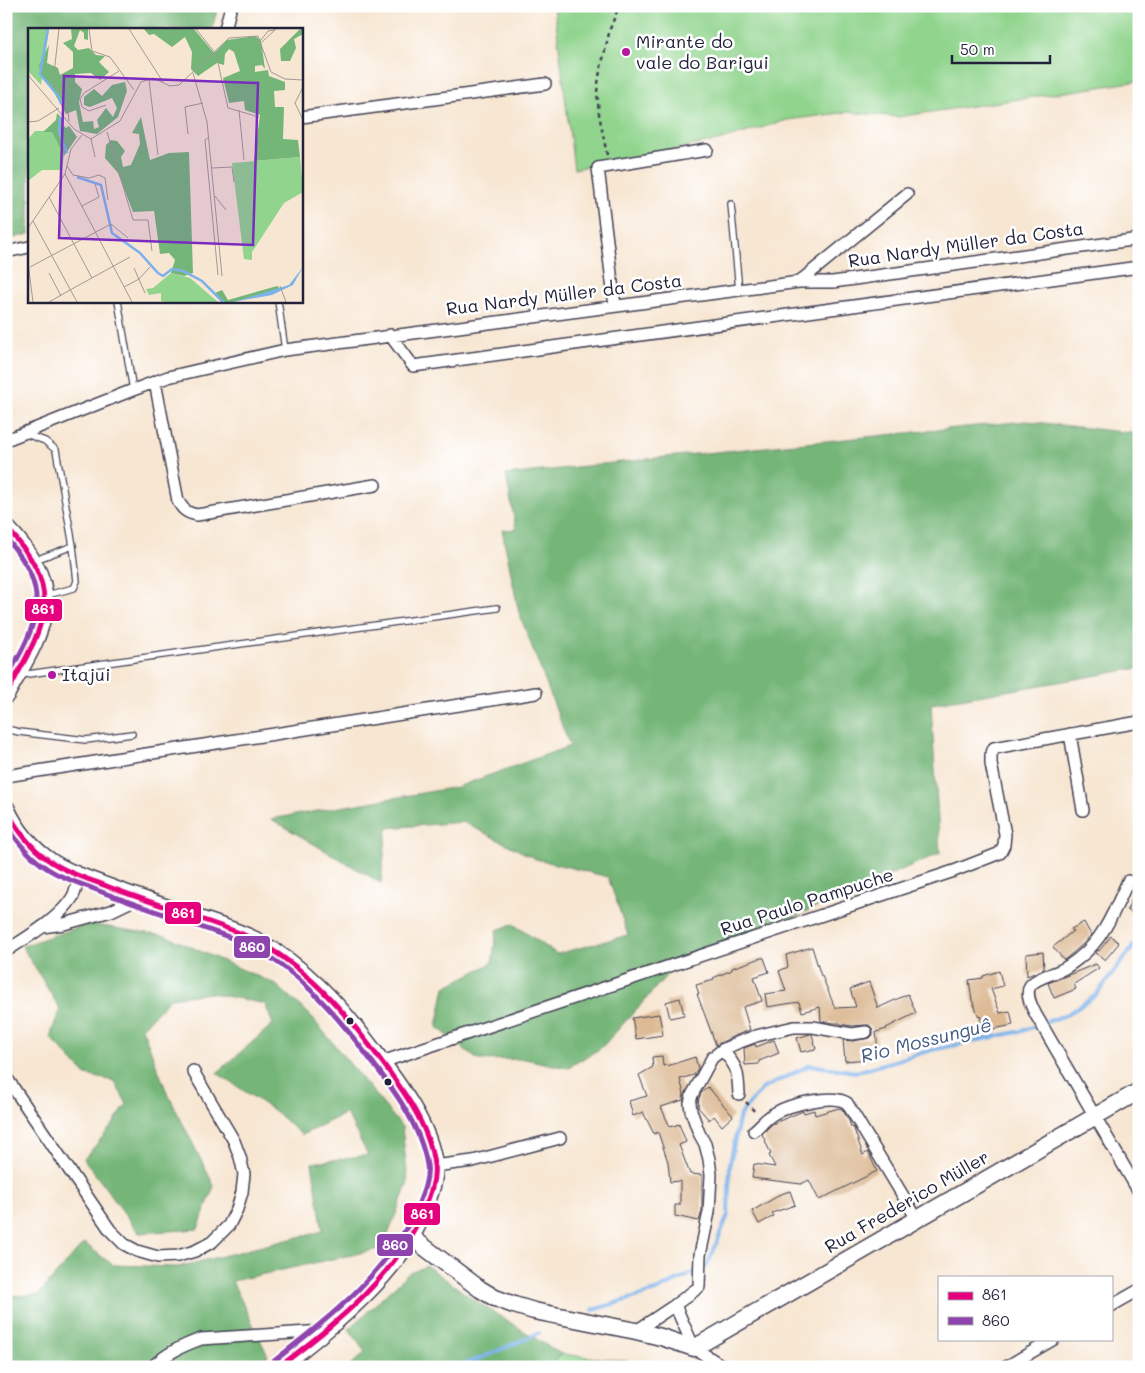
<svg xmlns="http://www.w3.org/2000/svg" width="1145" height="1373" font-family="Mali,sans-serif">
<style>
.green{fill:#90d48d;stroke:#597b64}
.forest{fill:#74b678;stroke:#4b6c5a}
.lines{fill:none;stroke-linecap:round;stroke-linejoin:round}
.stream{stroke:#7cb2eb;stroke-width:4}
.building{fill:#dcba94}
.lane-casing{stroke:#423f52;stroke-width:8}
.street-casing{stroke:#423f52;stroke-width:14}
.secondary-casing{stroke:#423f52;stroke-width:19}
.path{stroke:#423f52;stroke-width:2.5;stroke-dasharray:4 4;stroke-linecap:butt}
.lane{stroke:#fff;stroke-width:5.5}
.street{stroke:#fff;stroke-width:11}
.secondary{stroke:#fff;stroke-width:16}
.bus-1-casing{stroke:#fff;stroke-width:9}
.bus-2-casing{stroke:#fff;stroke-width:9}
.bus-1{stroke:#e5007d;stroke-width:5}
.bus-2{stroke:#8e44ad;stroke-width:5}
.poi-dot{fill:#b5179e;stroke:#fff;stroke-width:2}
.bus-dot{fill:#22223b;stroke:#fff;stroke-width:2}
.labels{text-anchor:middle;stroke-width:5;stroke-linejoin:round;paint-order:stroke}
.poi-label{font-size:18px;fill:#22223b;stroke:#fff;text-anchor:start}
.street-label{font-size:18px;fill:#22223b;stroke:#fff}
.water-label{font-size:19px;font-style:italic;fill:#465c81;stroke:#fff}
.inset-river{fill:none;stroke:#7cb2eb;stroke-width:2.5}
.inset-road{fill:none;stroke:#a29896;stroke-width:1}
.view{fill:#7b2cbf;fill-opacity:0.15;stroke:#7b2cbf;stroke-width:2.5}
.inset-edge{fill:none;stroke:#22223b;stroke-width:2.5}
.line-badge{stroke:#fff;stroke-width:2}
.badge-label{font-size:14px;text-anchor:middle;font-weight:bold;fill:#fff}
</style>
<rect width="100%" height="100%" fill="#fff"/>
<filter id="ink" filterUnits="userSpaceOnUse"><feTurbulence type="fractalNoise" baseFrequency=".02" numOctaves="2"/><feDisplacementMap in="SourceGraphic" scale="10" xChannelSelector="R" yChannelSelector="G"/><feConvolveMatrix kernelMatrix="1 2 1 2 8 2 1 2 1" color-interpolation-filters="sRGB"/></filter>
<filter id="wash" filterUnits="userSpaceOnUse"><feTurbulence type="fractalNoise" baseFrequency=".0096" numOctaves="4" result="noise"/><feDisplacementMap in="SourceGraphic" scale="20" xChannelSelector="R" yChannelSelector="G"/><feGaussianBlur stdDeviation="1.12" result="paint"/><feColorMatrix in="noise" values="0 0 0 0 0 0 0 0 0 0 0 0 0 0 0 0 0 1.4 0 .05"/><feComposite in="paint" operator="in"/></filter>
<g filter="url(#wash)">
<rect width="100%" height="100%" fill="#f7e6d2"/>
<!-- green -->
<path class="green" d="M554,6H1139V81L898,117L849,112L787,120L721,140L574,169Z
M561,1354L662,1365V1367H551Z"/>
<!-- forest -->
<path class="forest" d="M6,6H218L212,29H29V234L6,240Z
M1026,421L1139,434V668L931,704L940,853L670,971L645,1000L601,1048L567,1068L525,1059L478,1060L437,1027L445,987L492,963L497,930L513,924L557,954L628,935L608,877L536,859L463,822L387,828L381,883L271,819L457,787L570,746L519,613L502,530L516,529L506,475L666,457Z
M88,924L166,936L275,984L308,1013L402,1127L408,1182L383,1248L232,1281L268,1356L242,1367H6V1296L38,1295L84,1243L113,1265L178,1267L323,1231L312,1163L368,1155L346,1113L302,1135L273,1110L217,1073L273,1024L265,1004L211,993L170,998L142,1028L166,1090L214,1186L198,1229L139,1233L84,1159L111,1127L127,1104L114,1081L86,1075L50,1037L60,1009L22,946Z
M427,1266L480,1304L561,1354L551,1367H349L365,1352L349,1329L410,1272Z"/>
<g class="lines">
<!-- stream -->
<path class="stream" d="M593,1310L656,1291L707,1266L728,1215L730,1163L740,1115L762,1089L810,1065L856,1072L932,1050L1022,1031L1068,1014L1096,995L1139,939
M456,1367L481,1358L539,1333"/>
</g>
<g id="blocks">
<!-- building -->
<path class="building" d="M1139,883V915L1127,910Z
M1084,922L1091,935L1082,945L1064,960L1053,947L1073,931L1071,929Z
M1111,936L1119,943L1105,960L1096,953L1098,950L1099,951Z
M812,947L821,976H822L835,1008L856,1007L850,989L869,982L878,1008L908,994L916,1013L886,1028L887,1029L876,1032L878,1051H869L870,1059L845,1061L843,1040L853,1041L870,1038L873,1035V1031L872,1028L869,1025H865L852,1026L840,1024V1023H834L821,1021L820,1007L802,1012L799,1002L767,1007L765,994L786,991L779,971L788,967L786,955Z
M1043,952L1044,969L1027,976L1026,954Z
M761,958H764L769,972L754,977L762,1001L743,1007L750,1030L734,1036L716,1045L697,994H699L696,985L714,980L713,978L732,970V968Z
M1096,964L1099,968L1074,984L1076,989L1054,998L1048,983Z
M999,971L1003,986L991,989L1000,1013L1010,1011L1013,1025L984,1031L980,1016L979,1017L972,1000L969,980L983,978V976Z
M680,998L684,1015L670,1018L666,1002Z
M659,1014L663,1035L636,1039L632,1018Z
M810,1034H812L816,1049L801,1052L797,1038Z
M774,1040L779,1053L759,1061V1064L745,1065L744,1048L755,1044L756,1047Z
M662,1056L663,1066L666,1065L667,1066L695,1057L698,1068L694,1075L680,1079L684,1094L683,1100L661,1107L670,1127L679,1124L686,1142L679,1145L690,1174L702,1175V1211L699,1221L675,1216V1205H680V1181L670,1182L668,1162L658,1132L654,1134L643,1112L633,1116L629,1101L647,1096L639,1075L653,1067L652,1057Z
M708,1087L733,1116L722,1126L714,1116L709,1120L698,1107L699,1098L702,1092Z
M839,1108L842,1109L849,1121L851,1127H853L854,1129L863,1155L868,1152L877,1171L819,1200L809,1180L801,1184L752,1178L754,1164L775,1167L769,1155L771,1154L762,1134L772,1124L803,1111L804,1113L814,1110L815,1115Z
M790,1191L795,1205L772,1213L774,1216L759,1224L752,1211L778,1196V1195Z"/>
</g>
</g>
<g filter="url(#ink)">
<use href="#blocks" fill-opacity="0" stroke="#423f52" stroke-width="1"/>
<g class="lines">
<defs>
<path id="lane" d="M731,204L739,290
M118,301L133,390
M278,301L285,350
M26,434L45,441L56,450L73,546L77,581L74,588L47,595
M35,560L73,546
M21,675L497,608
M6,729L19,732L86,740L132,734"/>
<path id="street" d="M225,29L231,6
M301,117L545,84
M6,252L29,247
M799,282L907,194
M615,306L598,168L707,150
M390,335L413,366L1139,267
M155,382L178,501C183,510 187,513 197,515L375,485
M6,440L133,390L168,377L285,350L799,282H833L1139,239
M1070,734L1083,810
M6,776L536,693
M1128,881C1115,909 1104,939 1079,958C1074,962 1069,966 1063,969C1054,974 1035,978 1030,986C1025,995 1032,1007 1036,1015L1139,1192
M42,927L64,924L111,911L138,898
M6,951C27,937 58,920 72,898C76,892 77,883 79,875
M722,1050C738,1067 738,1072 739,1094
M382,1062L954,871L1000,853L1004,845L1005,834L991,764V755L994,748L1139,722
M6,1077L110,1230L124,1244L137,1251L158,1257L178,1256L195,1251L212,1242L229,1225L237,1209L242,1192L244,1174L240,1157L234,1141L193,1071
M754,1131C761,1125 767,1117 775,1113C789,1105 833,1093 847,1103L917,1219
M434,1166L473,1161L560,1138
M675,1305L694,1348L724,1367
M1111,1306L1139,1290
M636,1331L675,1305L699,1287L700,1255L709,1212L711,1175L709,1159L705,1144L699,1133L691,1111L690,1103L692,1095L712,1058L722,1050L737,1043L756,1036L794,1027H813L852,1034L866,1032
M152,1367C167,1353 182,1346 201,1339L323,1331
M1006,1367L1054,1339"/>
<path id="secondary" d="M6,527C26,548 48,576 44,608C41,639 20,668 6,695
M6,808C16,830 33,850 53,863C68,873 86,878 103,885C132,896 162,906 191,916C213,924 235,930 255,940C305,966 342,1009 375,1053C398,1084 429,1125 434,1164C436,1177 431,1190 427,1202C405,1270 334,1324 279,1367
M411,1237L480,1289L495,1298L514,1305L534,1311L636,1331L661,1337L694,1348L1139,1091"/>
</defs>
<!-- lane casing -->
<use href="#lane" class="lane-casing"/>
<!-- street casing -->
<use href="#street" class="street-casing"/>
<!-- secondary casing -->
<use href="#secondary" class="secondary-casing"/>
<!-- path -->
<path class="path" d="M607,155L599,114L597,92L599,76L610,29L619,6
M746,1102L756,1113"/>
<!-- lane -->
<use href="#lane" class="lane"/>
<!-- street -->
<use href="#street" class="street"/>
<!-- secondary -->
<use href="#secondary" class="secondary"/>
<defs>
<path id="bus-1" d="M6,527C68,594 44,625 6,695
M6,809C16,828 29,846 47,859C65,872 88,879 109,887C152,903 197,917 240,933C294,956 335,1000 370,1046C396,1081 429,1121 434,1165C436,1180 430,1196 424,1209C396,1277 336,1323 279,1367"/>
<path id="bus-2" d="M6,538C54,592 38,623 6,679
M6,824C17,842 31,858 48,869C62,878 78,883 94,889C127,902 161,913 195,925C213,932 232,937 249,945C297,969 334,1012 366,1054C391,1086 420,1123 427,1165C429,1178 423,1193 418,1205C389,1272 330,1317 274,1361"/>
</defs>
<!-- bus-1 casing -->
<use href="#bus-1" class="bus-1-casing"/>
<!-- bus-2 casing -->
<use href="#bus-2" class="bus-2-casing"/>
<!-- bus-1 -->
<use href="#bus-1" class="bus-1"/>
<!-- bus-2 -->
<use href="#bus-2" class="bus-2"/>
</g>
</g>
<!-- markers -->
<g class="poi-dot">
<circle cx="626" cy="52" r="5"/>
<circle cx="52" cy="675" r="5"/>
</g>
<g class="bus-dot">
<circle cx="350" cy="1021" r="4.5"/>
<circle cx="388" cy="1082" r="4.5"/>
</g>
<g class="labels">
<!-- poi labels -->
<g class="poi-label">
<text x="636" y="48">Mirante do<tspan x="636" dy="21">vale do Barigui</tspan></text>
<text x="62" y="681">Itajui</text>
</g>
<!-- street labels -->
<g class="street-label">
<text transform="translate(966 245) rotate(-8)" y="6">Rua Nardy Müller da Costa</text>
<text transform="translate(564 295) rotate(-7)" y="6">Rua Nardy Müller da Costa</text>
<text transform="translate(807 902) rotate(-18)" y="6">Rua Paulo Pampuche</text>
<text transform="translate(907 1202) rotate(-30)" y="6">Rua Frederico Müller</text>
</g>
<!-- water labels -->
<g class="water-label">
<text transform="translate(926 1040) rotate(-14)" y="7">Rio Mossunguê</text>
</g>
</g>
<!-- overview -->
<g transform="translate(28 28)">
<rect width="275" height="275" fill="#f7e6d2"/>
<path d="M0,1H21L13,57L0,43ZM7,103H24L36,128L34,142H14L0,153V111ZM272,129L275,164L256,175L224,224V232L216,231L204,135ZM143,245L162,250L190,274H137L133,273V265L121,267L118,261L125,260Z" fill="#90d48d"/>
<path d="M43,1H60V12L56,11V5L52,2L46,18L50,22L61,20L68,27L77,28L71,34L81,44L72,52L63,45L47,46V54L54,61L51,74L55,94L65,93L66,101L71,99L69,92L78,80L85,89L89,80L84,70L62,79L56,77V69L66,61L74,68L84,57L97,54L99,63L90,89L69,106L52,103L48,82L38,86L23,59L14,50L11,37L21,17L19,35L30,40L32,47L45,40V24L35,15L44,11ZM116,1H166L186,25L199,12L227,8L233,12L237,41L234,37L227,38V44L240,42L241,48L257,54V62L246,63L247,79H256L255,111L270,112L272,129L226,133L232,87L217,82L216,73L201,75L195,50L212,43L206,24L201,21L197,26L196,37L189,35L170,48L163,41L164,24L157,9L144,19L126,6L121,7ZM272,1H275V6L266,11L268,20L262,33H253L252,21ZM29,85L35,91V97L38,100L41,98L49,109L36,128L24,104H15L28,92ZM113,89L122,132L141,125L161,124L165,245L156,248L143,245L147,232L141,225L132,226L126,183L105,184L90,145L77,130L78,117L83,112L89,113L97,123L93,129L95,139L103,137L112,116L111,106L104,105ZM249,258L252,260L242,265L205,274H196L187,265L194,262L200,272Z" fill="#74b678"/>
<path d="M275,239L265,257L244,267L205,274L261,257Z" fill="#7cb2eb"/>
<path class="inset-river" d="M20,1L12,46L31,69L33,76M32,89L31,103L39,125M49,149L73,157L84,205L112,225L130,245L135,248L144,241L155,243L174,253L195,274"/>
<path class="inset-road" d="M31,1L25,54L39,74L41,93M61,1L64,23L82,29L106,62M101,1L135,54M168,1L188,26L200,80L231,89M233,12L240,3L247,2M234,14L248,1M165,45L179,94L194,248M0,47L46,101L63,111L92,93L113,54L125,50L142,58L151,57L201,10L230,8L243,44L257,51L275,52M121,52L130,127M275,59L267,75L275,92M78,77L61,83L54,79L52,71L56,65L91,43M211,82L216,132M0,94L10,93L31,80M79,104L105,192H120L124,223M160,106L157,79L175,75M181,109L177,112L190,247M63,111L67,129M39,138L45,147L61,150L71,147L77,150L80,172M184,140L204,139L206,154M37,146L104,274M187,168L198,182M21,169L64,250M54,178L71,169L67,156M5,193L49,274M0,200L37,146L43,121L54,107M0,235L5,274M2,239L83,196L100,210M106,240L117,265M21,245L33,268M252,258L258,274M96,259L111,251L122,239M42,262L102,229M21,274L42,262"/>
<path class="view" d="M36,48L230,55L225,217L31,210Z"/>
<rect width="275" height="275" class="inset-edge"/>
</g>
<g class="line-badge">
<rect x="24" y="598" width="39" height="24" rx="5" fill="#e5007d"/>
<rect x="164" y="901" width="38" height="24" rx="5" fill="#e5007d"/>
<rect x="233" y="935" width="38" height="24" rx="5" fill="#8e44ad"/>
<rect x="403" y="1202" width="38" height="24" rx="5" fill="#e5007d"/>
<rect x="376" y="1233" width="38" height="24" rx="5" fill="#8e44ad"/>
</g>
<g class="badge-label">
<text x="43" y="614">861</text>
<text x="183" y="918">861</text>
<text x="252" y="952">860</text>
<text x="422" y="1219">861</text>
<text x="395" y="1250">860</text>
</g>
<!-- margin -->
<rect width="1145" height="1373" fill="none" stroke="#fff" stroke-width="25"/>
<!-- legend -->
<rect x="938" y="1276" width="175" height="65" fill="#ffffff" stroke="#a7a7b1"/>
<rect x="948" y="1292" width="25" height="8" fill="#e5007d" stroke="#a7a7b1"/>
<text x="982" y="1300" font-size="15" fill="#22223b">861</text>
<rect x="948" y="1317" width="25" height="8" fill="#8e44ad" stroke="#a7a7b1"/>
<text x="982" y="1326" font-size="15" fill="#22223b">860</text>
<!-- scale -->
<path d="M952 55v8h98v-8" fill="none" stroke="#22223b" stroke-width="2.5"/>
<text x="960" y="55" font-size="15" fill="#22223b" stroke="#ffffff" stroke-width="4" paint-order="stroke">50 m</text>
</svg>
